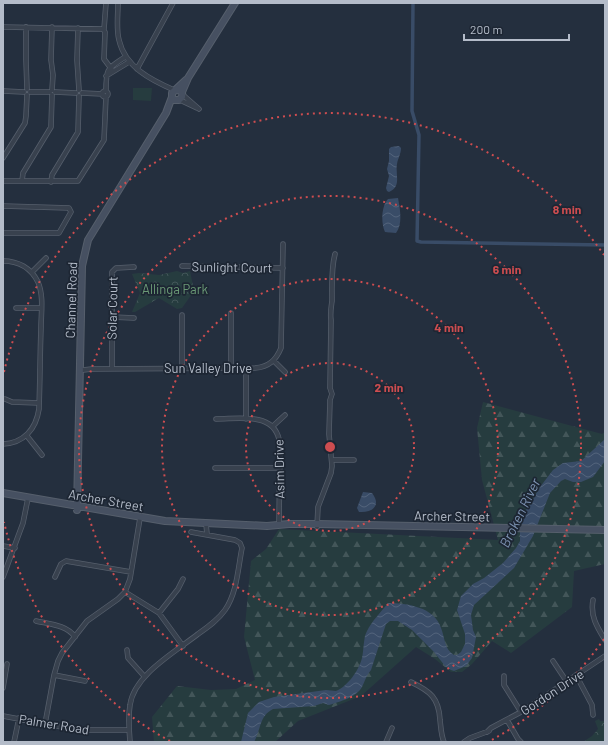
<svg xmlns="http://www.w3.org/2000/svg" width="608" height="745" font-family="Barlow,sans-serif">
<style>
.grass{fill:#263c3f}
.forest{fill:url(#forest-firs)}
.park{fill:url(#park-crowns)}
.water{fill:url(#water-waves)}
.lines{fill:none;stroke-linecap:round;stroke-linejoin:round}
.canal{stroke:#394c67;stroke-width:3.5}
.street-casing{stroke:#565f6c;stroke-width:5.5}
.secondary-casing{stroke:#565f6c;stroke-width:8}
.street{stroke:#38414e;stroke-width:4}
.secondary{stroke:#465061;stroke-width:6}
.ring{fill:none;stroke:#ce4d50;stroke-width:2;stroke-dasharray:2 4}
.labels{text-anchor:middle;stroke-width:3.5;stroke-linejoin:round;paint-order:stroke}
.street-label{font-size:13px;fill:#b4bcc9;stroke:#1d2633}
.park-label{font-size:13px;fill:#6b9a76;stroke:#1d2633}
.water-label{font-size:14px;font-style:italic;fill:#7c92b1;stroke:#1d2633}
.centre{fill:#ce4d50;stroke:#1d2633;stroke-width:2}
.ring-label{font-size:12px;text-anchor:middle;font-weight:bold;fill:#ce4d50;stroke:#1d2633;stroke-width:3.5;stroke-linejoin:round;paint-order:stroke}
</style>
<defs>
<pattern id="forest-firs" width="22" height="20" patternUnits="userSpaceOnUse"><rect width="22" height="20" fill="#263c3f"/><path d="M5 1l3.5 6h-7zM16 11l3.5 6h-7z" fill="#435659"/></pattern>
<pattern id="park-crowns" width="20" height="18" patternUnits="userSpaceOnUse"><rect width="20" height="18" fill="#263c3f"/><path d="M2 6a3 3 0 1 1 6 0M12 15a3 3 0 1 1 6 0" fill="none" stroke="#435659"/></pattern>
<pattern id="water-waves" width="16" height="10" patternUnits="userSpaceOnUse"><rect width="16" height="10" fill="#394c67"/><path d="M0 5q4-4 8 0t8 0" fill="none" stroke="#53647b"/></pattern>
</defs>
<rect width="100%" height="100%" fill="#242f3e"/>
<!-- grass -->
<path class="grass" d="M133,88H152L151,101L133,100Z"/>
<!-- forest -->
<path class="forest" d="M483,402L602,434L605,432V564L574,571L572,607L511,653L492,641L472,664L462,672H451L435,659L416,647L361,696L298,721L275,742H154L152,717L177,686L211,690L236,689L255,680L244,637L251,561L266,549L279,529L498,540L482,480L477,428Z"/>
<!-- park -->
<path class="park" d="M177,271L183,273L190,271L194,291L182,308L177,309L159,298L135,312H132L140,293L132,274L139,273L159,275Z
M599,719L600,721H605V742H583L592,736L598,729L595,721Z"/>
<!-- water -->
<path class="water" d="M399,146L401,148C401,154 398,158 397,164C395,174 402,187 389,192L387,191L386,188L389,176L387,169L389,161V149L391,147Z
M398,198C400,209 403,224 396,233L385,232C381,223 381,207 388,199Z
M605,439V461L593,477L581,482H573L565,479L561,481L550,493L533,536L514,568L474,605L471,615L473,630L476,637L472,658L466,666L454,671L451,670L445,666L434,652L412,630L398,621H390L386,624L371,670C366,676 365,681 362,687C357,697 339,702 329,705L323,703L314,706L273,709C259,716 261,730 254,742H241L248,713L259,702L274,697L326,690L336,691C348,686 359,670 362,658C364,649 363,639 367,631C372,621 381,612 388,603C406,603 435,607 441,628C445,638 444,649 454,655H457L461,652L465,644V634L457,610L461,596L473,584L484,578L503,563L516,548L520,541V529L526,510L540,487L553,470L563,463L581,461Z
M363,492L372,493C382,506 372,513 359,512L357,508Z"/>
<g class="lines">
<!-- canal -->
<path class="canal" d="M413,3L412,111L419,135L417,241L421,242L605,245"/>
<defs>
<path id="street" d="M118,3C118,15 116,29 119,40C125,67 151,80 174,90
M3,27L103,29L105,32L104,59L113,71
M26,27V60L27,89
M52,27L51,60L53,75L52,90
M78,28L77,60L79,90
M104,29L106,3
M137,69L173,3
M106,76L129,62
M3,91L24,92
M106,91C106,68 107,69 125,57
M102 94a3 3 0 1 1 6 0a3 3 0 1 1-6 0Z
M30,92H50
M55,92L76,93
M82,93L103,94
M183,95L199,109
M180,100L197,108
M3,158L25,123L26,116L27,95
M3,181H78L104,140L106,96
M22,181L23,173L51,127L52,95
M51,182L52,175L78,132L79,96
M3,206L69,208L71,212L59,233H3
M3,261C18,261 31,268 38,282C44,296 41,314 41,328C40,355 40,382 39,409C36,429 24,443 3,444
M182,266L283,268
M32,272L46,258
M16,308H41
M231,313V368
M112,317L134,318
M274,361L285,372
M112,368V272L116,268L134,267
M182,368V315
M79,369L83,370L92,369L255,368C269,367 276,360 281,348L283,244
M5,399L12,402L39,403
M216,419C241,419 277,411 280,445L279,525
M246,419V368
M273,426L285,415
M27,436L42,455
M332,460H354
M215,468H280
M206,524L207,534
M317,527L318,507L331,473L332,466L329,434L330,400L332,394L330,388L331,320C330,313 331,308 332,301C332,285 331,269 335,254
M3,546L15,548
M3,577L23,523L28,498
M55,577L61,564L66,561L131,572
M125,592L159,613L183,646
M593,600C590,616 597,627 605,640
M159,613L178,589L183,579
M36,621C49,624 67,625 75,637
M127,650L128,658L144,676
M553,661L567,682
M54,675L85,681
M576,675L592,705L593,715
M504,676V685L521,712
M411,682C430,691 439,698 440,720C441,728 441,735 444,742
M3,688L7,664
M3,716L73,729L88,730H129
M507,720L518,739L521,742
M45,724L54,675L58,661L62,653L87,621L118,599L125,592L130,579L140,518
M487,732L491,728L521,712L605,656
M14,742L19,718
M130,742C129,730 128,717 130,705C134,675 175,652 198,634C208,627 218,620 225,610C237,593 238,568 242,548L240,543L235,540L191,532
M386,742L392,728
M464,742L470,738L489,731"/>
<path id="secondary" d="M176,90C181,90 183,92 182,97L179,100H174L172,97V93L186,80
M182,92L188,78L235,3
M3,493L165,521L267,526L289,524H317L605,530
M77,510L82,266L88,240L166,113L172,97"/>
</defs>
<!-- street casing -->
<use href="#street" class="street-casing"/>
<!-- secondary casing -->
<use href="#secondary" class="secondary-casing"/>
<!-- street -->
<use href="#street" class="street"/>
<!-- secondary -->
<use href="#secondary" class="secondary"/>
</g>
<!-- distance rings -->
<g class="ring">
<circle cx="330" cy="447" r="84"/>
<circle cx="330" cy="447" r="168"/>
<circle cx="330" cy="447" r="251"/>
<path d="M604 639A335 335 0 0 1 490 741M170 741A335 335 0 0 1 4 522M4 372A335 335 0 0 1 604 255"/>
</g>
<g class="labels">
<!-- street labels -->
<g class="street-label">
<text transform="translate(232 267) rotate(1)" y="5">Sunlight Court</text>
<text transform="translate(71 300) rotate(-88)" y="5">Channel Road</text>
<text transform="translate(112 308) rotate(-89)" y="5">Solar Court</text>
<text x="208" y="373">Sun Valley Drive</text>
<text transform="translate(279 469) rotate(-91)" y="5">Asim Drive</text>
<text transform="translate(106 500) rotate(10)" y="5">Archer Street</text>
<text transform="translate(452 516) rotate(1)" y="5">Archer Street</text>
<text transform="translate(552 692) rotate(-33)" y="5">Gordon Drive</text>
<text transform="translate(54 724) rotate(9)" y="5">Palmer Road</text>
</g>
<!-- park labels -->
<g class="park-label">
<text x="175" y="294">Allinga Park</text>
</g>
<!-- water labels -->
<g class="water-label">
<text transform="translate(520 513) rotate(-64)" y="5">Broken River</text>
</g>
</g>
<circle cx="330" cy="447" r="6" class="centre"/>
<g class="ring-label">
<text x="567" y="214">8 min</text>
<text x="507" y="274">6 min</text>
<text x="449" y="332">4 min</text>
<text x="389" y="392">2 min</text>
</g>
<!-- border -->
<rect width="608" height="745" fill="none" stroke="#b4bcc9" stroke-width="8"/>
<!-- scale -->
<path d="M464 34v6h105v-6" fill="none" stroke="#b4bcc9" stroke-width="2"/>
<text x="470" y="34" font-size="12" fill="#b4bcc9" stroke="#1d2633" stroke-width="3" paint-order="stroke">200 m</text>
</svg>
